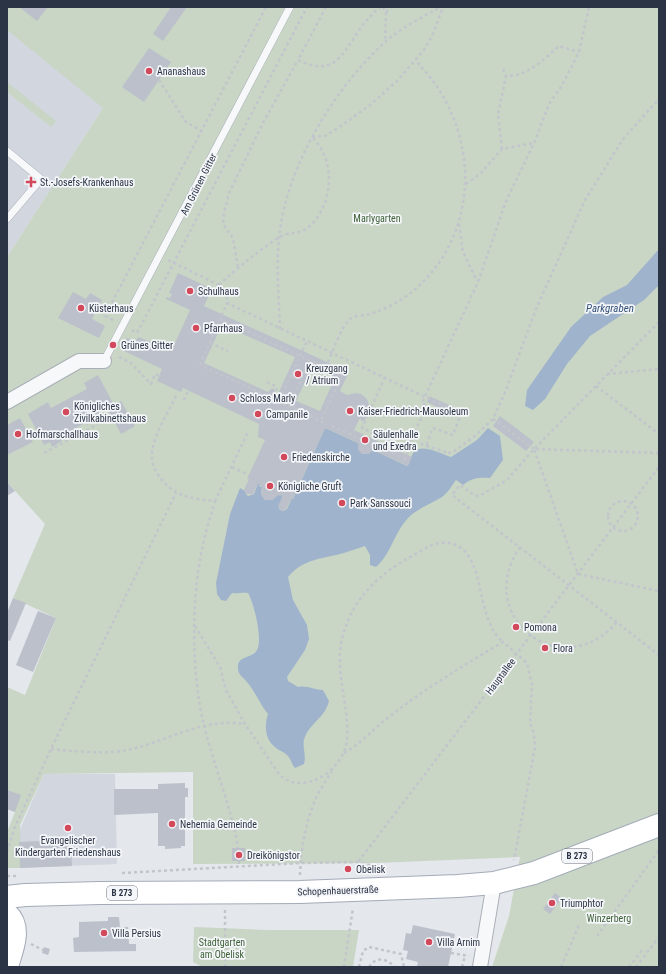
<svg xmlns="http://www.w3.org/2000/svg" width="666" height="974" font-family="'Roboto Condensed',sans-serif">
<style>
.built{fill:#d2d6de}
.green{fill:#c9d6c5}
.water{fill:#9fb4cc}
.building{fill:#bbc0ca;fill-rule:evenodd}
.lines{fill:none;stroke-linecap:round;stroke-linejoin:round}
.lane-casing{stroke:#a9aeb7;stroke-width:8}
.street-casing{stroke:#a9aeb7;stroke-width:16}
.primary-casing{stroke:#a3abb8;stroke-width:24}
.path{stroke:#c2c5cb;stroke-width:2.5;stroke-dasharray:3 3;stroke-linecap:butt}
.lane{stroke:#f7f8fa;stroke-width:7}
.street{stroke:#f7f8fa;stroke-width:14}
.primary{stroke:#fff;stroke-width:22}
.poi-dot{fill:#d1495b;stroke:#f4f6f9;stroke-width:1.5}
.labels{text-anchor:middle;stroke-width:3.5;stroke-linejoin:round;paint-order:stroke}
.shield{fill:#f4f6f9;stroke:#676e7b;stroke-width:1}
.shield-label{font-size:9px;font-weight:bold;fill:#2b3445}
.poi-label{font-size:10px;fill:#2b3445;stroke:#f4f6f9;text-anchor:start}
.street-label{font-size:10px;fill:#2b3445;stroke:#f4f6f9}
.park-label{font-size:10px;fill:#3f6138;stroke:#f4f6f9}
.water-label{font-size:11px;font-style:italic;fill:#34527a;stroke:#f4f6f9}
</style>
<rect width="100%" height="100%" fill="#e4e7ec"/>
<!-- built -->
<path class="built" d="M7,7L103,108L7,257Z
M44,774H115L117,864L16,868L15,841Z"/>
<!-- green -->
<path class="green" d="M7,7H659V967H492L509,916L520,857L376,863L193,864V772L44,774L20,825L21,868H7V832L15,812L7,809V687L25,695L56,618L13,598L45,524L7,482V257L103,108L7,30Z
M7,82L56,121L51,127L7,92Z
M194,927L267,930H359L353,967H202L193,962Z"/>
<!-- water -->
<path class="water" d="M659,249V285L644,300L590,336L567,364L545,399L533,410L525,406L527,390L571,327L603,297L627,285Z
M325,428L358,443V449L362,454H368L373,450L407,466C410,462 411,455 414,452C422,443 441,454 451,457L477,440L488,428L500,436L503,460L490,478C480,477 471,478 463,485L456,480C452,485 448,493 442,497C431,504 418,508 408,518C394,533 391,554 376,567L370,565V555L365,546C358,548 351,551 344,553C323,559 304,558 288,577L293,600L307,625L309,639L305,650L287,677L288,681L298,687C307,685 314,690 323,690L329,701C325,718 311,722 305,737C301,746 307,755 304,764L295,768C291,763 291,759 287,755C284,752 280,751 276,748C265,740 264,727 268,714C260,704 255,691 246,681C242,676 238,675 238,668C237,655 252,659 257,650C263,640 254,603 248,593C242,592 238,594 232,593L226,601L221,600L217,594L216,583L230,514L240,488L245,491L246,494L248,496L254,494L258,483L260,484L259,486L262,487L261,494L265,500H272L278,495H283L279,509L283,511L287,509L292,498L293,499Z"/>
<!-- building -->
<path class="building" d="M19,7H48L37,21Z
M171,7H187L163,41L153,34Z
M149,48L171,62L144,102L122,87Z
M178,273L212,289L204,306L349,372L340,391L347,395L355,393L361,394L367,399L369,405L365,420L362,421L360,418L354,430L412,457L408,466L373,450L368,454H362L358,449V443L325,428L293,499L292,498L286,509L281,511L278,506L283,495L282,494L281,496L278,495L272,500H265L261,494L262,487L258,483L253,494H246L244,490L249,479H247L265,440L258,437L259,424L183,388L181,392L157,381L162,369L122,350L127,338L136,341L138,337L172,350L190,310L166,299L167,297L170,298L172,294L169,293ZM222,325L295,357L277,396L274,395L275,390L272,388L268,392L204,363ZM312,367L335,377L320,411L296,401Z
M73,292L86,299L90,293L102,300L92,319L105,326L99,338L58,318Z
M98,375L113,403L98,410L100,413L97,414L99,418L87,425L85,423L60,437L62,441L52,447L50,442L44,445L28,414L48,402L51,408L87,389L84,383Z
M429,396L458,409L455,416L427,402Z
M121,401L135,426L121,434L107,408Z
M500,416L534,442L526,451L493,426Z
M20,418L33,442L7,455V425Z
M7,482L15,491L7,496Z
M13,598L26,603L10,641L7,640V613Z
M38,611L56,618L33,672L16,665Z
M185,783V788H188V797H185V846H181V848L165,849V846H158V813L114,815V789H158V784Z
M7,790L21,795L15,812L7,809Z
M62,840V847L71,846L72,866L20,868L19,842Z
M232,848H245V861H232Z
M555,893L562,898L550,914L543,909Z
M108,917H119L120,927H128L129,944H136V951L74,952L73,938L79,937V922L108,921Z
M413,925L455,934L448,967H424L417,966L418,962L406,959L408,951L403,950L406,933L411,934Z
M44,947L50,949L48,955L42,953Z"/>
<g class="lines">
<defs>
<path id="lane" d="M7,151L41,179L7,219
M104,361L290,7"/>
<path id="street" d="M7,402L79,361H104
M480,967L494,883"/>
<path id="primary" d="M7,897L25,895L100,893L300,892L458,886L494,883L534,873L659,825
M7,914C22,927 12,950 7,966"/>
</defs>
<!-- lane casing -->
<use href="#lane" class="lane-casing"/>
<!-- street casing -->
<use href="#street" class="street-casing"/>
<!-- primary casing -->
<use href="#primary" class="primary-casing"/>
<!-- path -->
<path class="path" d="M326,7L298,60C332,76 340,59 358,32C364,22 371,15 380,7
M383,7L386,12L385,42
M386,12L391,7
M503,69L506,76
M159,80L186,122L202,131
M312,137L325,136L341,126L370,105L396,82L424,50L432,36L443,7
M502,149L498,114L506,76C528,76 543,60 559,46L579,52
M466,184L480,174L502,149L534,143
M459,224L463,252L477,281
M168,260L219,285L227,292V303L461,414L453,435L433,428L426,446
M238,267L233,238L223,224L224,213L229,193L264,121L298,60
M219,285C237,268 257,252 278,238C289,231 299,235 309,227C334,204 336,160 312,137
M220,319L342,375L321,421
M113,320L105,316L266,7
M659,322L534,449L507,480L479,496L474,495L460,485L452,495L659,655
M280,329C279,299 276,268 279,238C286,167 333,90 385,42C401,28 422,17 441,7
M132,330L137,333L307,7
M210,343L228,351
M119,357L131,363L151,384L155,374L159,376
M328,362C333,352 341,326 350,319C355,315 364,316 370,314C386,309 401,301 413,291C467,246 479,170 449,108C441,90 429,75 416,61
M200,365L227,303
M204,367L279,401L307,341
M607,374L659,369
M385,377L362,428L409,449L421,444L448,453
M267,382L277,387L276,394L278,395
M596,386L659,434
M176,396C168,413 150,440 152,459C152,464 155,470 157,473C171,496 191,499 215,501C211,515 206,530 203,545C191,597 191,674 204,725C214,767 231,806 238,848
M184,400L188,391
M283,403L327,424
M289,406L310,360
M493,419L534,449
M332,426L405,459L409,449
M407,448L427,406L422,403L478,282L506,201L534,143L549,104L561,87L579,52L589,7
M44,453L98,424
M448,453L453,452L475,436L493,419L506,390L536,309L585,200L623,139L659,99
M659,453L534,449L578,574L659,591
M232,467L249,475
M608 516a15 15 0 1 1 30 0a15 15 0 1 1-30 0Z
M215,501L248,432
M520,547C472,617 562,686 617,622
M195,626L220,667L226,690L245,724L279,774C303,798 344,770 347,740C350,705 333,670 343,635C353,598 379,574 412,556C426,548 439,538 456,545C486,558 475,619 503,642
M51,749C70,751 104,754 122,751C164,744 200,717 244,724
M344,753C362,743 374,728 390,716C425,689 464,665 503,642L527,663L532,684L530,723L534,734L535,747L514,860
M7,852L14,829L51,749L176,493
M239,861V866
M122,873L301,863L358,862L384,869
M357,873L358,862L659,467
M300,875C301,850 305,826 314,803C318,792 326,781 332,771
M7,876H17
M225,910V967
M597,936L659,850
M31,944L43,950
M451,953L469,956
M344,967L353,908
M359,967L363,951L369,947L401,954L404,967
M369,967C376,956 386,958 395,967
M462,967L465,956
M561,967L580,923
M629,967L643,949
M636,967L659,937"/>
<!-- lane -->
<use href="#lane" class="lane"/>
<!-- street -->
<use href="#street" class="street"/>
<!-- primary -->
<use href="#primary" class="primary"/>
</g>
<!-- markers -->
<g class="poi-dot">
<circle cx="149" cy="71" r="4"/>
<path d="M29 176h4v4h4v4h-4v4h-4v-4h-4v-4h4z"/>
<circle cx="190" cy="291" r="4"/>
<circle cx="81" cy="308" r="4"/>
<circle cx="196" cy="328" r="4"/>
<circle cx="113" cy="345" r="4"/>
<circle cx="298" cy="374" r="4"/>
<circle cx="232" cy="398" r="4"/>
<circle cx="350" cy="411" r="4"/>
<circle cx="66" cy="412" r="4"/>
<circle cx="258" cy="414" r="4"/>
<circle cx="18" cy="434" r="4"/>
<circle cx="365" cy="440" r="4"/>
<circle cx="284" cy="457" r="4"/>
<circle cx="270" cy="486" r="4"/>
<circle cx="342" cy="503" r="4"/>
<circle cx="516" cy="627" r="4"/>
<circle cx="545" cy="648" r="4"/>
<circle cx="172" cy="824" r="4"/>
<circle cx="68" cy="828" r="4"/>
<circle cx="239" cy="855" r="4"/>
<circle cx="348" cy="869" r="4"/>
<circle cx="552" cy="903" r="4"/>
<circle cx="104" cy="933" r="4"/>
<circle cx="429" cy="942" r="4"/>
</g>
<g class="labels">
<!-- shield labels -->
<g class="shield">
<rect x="562" y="849" width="30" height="14" rx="3"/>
<rect x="107" y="886" width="30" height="14" rx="3"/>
</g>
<g class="shield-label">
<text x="577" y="859">B 273</text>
<text x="122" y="896">B 273</text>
</g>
<!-- poi labels -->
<g class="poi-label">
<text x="157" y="75">Ananashaus</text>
<text x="40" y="186">St.-Josefs-Krankenhaus</text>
<text x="198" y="295">Schulhaus</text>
<text x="89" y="312">Küsterhaus</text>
<text x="204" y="332">Pfarrhaus</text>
<text x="121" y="349">Grünes Gitter</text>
<text x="306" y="372">Kreuzgang<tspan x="306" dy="12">/ Atrium</tspan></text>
<text x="240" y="402">Schloss Marly</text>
<text x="74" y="410">Königliches<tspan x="74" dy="12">Zivilkabinettshaus</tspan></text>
<text x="358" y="415">Kaiser-Friedrich-Mausoleum</text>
<text x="266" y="418">Campanile</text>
<text x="26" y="438">Hofmarschallhaus</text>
<text x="373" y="438">Säulenhalle<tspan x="373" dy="12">und Exedra</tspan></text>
<text x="292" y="461">Friedenskirche</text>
<text x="278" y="490">Königliche Gruft</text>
<text x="350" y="507">Park Sanssouci</text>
<text x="524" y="631">Pomona</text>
<text x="553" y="652">Flora</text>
<text x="180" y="828">Nehemia Gemeinde</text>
<text x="68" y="844" text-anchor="middle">Evangelischer<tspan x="68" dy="12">Kindergarten Friedenshaus</tspan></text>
<text x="247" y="859">Dreikönigstor</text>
<text x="356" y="873">Obelisk</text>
<text x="560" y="907">Triumphtor</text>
<text x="112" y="937">Villa Persius</text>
<text x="437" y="946">Villa Arnim</text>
</g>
<!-- street labels -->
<g class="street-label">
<text transform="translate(198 184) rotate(-63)" y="4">Am Grünen Gitter</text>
<text transform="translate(500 676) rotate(-53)" y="4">Hauptallee</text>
<text transform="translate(338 890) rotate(-2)" y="4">Schopenhauerstraße</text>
</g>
<!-- park labels -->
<g class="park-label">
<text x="377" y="222">Marlygarten</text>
<text x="609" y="922">Winzerberg</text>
<text x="222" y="946">Stadtgarten<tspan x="222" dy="12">am Obelisk</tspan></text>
</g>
<!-- water labels -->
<g class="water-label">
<text x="610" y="312">Parkgraben</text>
</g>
</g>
<!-- border -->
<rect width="666" height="974" fill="none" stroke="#2b3445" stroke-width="16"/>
</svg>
